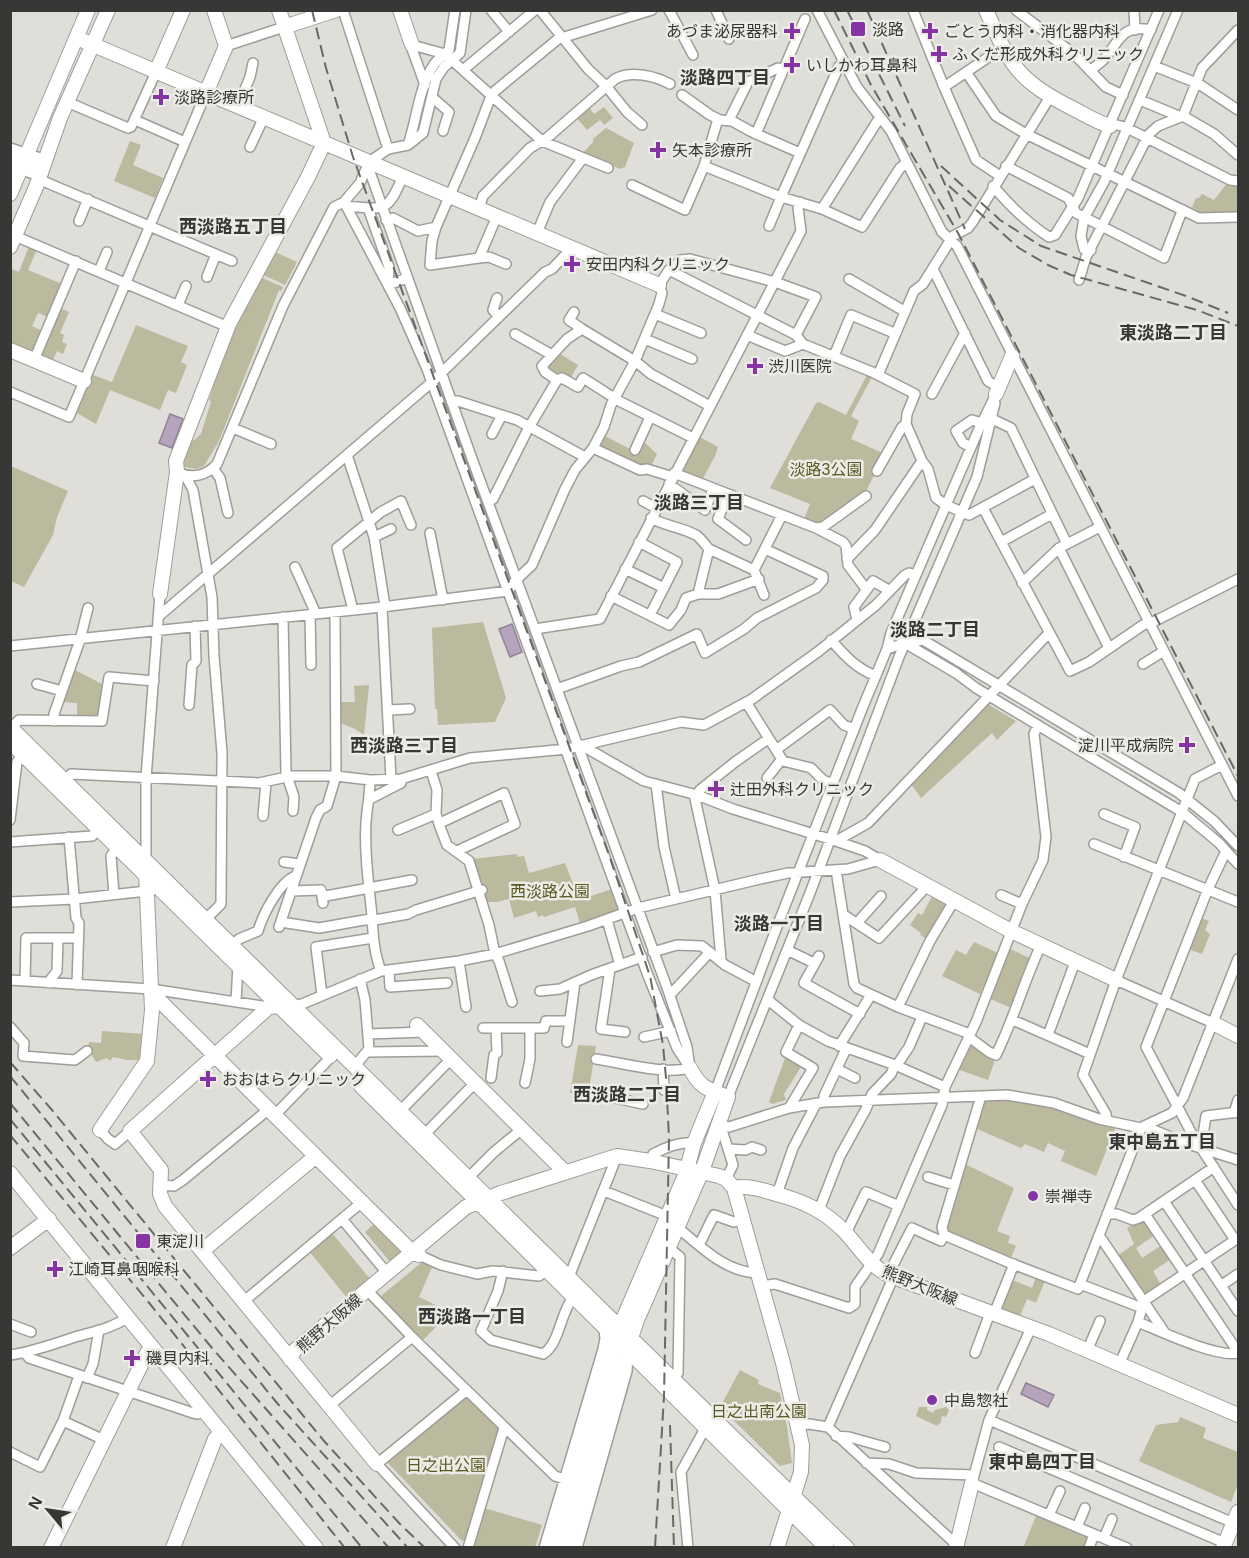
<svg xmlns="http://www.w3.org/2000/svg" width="1249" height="1558" font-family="Arial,'Noto Sans JP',sans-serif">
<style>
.green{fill:#bbb99e}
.water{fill:#b6a3be;stroke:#908395;stroke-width:1.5}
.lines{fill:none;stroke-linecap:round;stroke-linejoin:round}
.street-casing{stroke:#9e9d98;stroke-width:12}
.secondary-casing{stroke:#9e9d98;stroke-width:16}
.primary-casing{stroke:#9e9d98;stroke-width:18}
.street{stroke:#fff;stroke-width:9}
.secondary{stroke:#fff;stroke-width:14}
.primary{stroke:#fff;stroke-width:15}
.rail{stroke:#696966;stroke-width:2;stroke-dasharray:12 6;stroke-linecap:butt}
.poi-dot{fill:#8634a3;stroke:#ecece6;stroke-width:2}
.labels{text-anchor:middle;stroke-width:5;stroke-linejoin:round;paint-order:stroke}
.poi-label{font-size:16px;fill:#373735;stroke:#ecece6;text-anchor:start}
.park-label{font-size:16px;fill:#5d5824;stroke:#ecece6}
.street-label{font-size:16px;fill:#373735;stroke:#ecece6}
.neighbourhood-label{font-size:18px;font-weight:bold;fill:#373735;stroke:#ecece6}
</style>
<rect width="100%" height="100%" fill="#dfded9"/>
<!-- green -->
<path class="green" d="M586,104L594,114L604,107L613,118L604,125L600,120L587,130L574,115Z
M606,128L634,143L625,167L620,169L583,153L593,142V139Z
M130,141L141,145L133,165L163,178L155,198L114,181Z
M1228,182L1238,184V214H1203L1192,207L1196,198H1199L1202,194L1214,200Z
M29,246L37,249L28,270L62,284L48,317L38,313L32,326L42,331L34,351L29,353L11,345V273L12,269L19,272Z
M273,251L297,262L285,285L261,274Z
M260,277L283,287L281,291L279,290L219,441L204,466L196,469L184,467L182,458L190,439L194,440L201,434L211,402L209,400L231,332Z
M60,308L69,312L60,333L64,335L62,342L67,344L63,354L57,351L52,362L42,358L41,353Z
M136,325L188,346L181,362L187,365L176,393L168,390L160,410L110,390L96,424L77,413L93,375L112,382Z
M560,354L578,365L570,379L557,376L547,368Z
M867,375L872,377L851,416L859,421L851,439L885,454L865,493L819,525L803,522L810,504L770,488L816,403L819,402L846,415Z
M603,435L632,450L642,440L657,454L650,468H642L597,446Z
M700,437L718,447L715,456L701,482L682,472Z
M11,466L68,491L57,517L53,535L24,587L11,581Z
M483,622L506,698L495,722L438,725L437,709H435L432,628Z
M73,669L104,685L98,718H77V703L61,702Z
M369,685L364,735L355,729L338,722L339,702H355L354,686Z
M986,703L1016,721L997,740L992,733L921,798L911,784Z
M517,854V857L524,856L529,873L565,863L579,900L612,889L619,909L617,913L588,923H580L575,907L544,917L543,915L538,917L536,911L514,918L509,899L497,902H486L472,859Z
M934,893L951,902L929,940L920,935L921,933L910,925L918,913L922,915Z
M1201,918L1209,921L1205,930L1210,934L1202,954L1188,949Z
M974,942L998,953L980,994L942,976L956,950L966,955Z
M1008,948L1032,959L1014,1009L988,998Z
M102,1031L146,1034L143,1060H127L113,1057L110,1061L107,1058L96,1062L88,1049L89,1042L101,1043Z
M972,1044L993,1058L994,1063L988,1080L957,1069L968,1046Z
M578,1045L596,1046L588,1096L570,1093Z
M785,1058L801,1067L784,1094L786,1100L772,1104L769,1102Z
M984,1099H1023L1130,1128L1129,1132L1116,1127L1096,1176L1061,1161L1065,1151L1048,1143L1044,1152L1025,1144L1021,1148L975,1128Z
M963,1163L1014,1188L997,1231L1010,1236L1008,1243L1016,1246L1010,1260L946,1232L944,1228Z
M1140,1220L1145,1221L1155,1235L1136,1248L1142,1258L1162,1245L1171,1259L1153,1271L1161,1285L1147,1294L1143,1293L1117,1256L1134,1244L1127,1228Z
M376,1222L402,1249V1253L391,1263L365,1232Z
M332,1233L371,1280L348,1299L309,1251Z
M425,1262L433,1265L419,1297L444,1309L449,1314L423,1340L382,1299V1295L421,1263Z
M1037,1275L1046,1278L1036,1303L1027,1299L1020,1316L1000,1309L1012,1280L1032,1288Z
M740,1370L759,1380L758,1384L780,1393L787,1427L792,1463L780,1466L722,1409L721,1405Z
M463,1397H467L497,1427L498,1433L467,1539L462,1541L388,1463V1459Z
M919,1407H927V1410L933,1413L935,1410L946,1407L949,1410L946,1417L942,1416L941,1422L937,1426L916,1416Z
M1180,1417L1206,1428L1203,1438L1238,1452V1484L1231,1502L1139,1461L1156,1425L1178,1422Z
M484,1508L542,1525L535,1547L471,1548Z
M1036,1516L1088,1537L1089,1540L1086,1547L1023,1548Z"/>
<!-- water -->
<path class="water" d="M170,414L183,419L172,448L159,443Z
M512,624L522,652L510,657L499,629Z
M1026,1383L1054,1395L1048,1407L1021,1394Z"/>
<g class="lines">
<defs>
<path id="street" d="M343,10L388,149
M491,10L509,32
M540,10L588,69L606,86L627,112L642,125
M669,10L693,55
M716,10L729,39
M817,10L857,87L891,131L942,232L957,246L1238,796
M913,10L944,87
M1016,10L1074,54L1106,87L1123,95
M1134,10L1135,30
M226,46L284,27
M845,63L839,66L781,197L822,209L862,227L900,168L907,163
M1154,66L1199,84L1238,110
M463,70L535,10
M1090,71C1094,67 1101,63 1105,58C1120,40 1122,24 1151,30
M966,72L996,116L1026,134L1199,218L1238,217
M425,85L412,49V45L445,54L542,141L608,168
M682,95L710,115L720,120L732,121L752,132L800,153
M432,97L449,112L443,131
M1140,100L1181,117
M67,102L128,128L131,127L156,72
M238,106L250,77L253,63
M1183,116L1214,134L1238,155
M135,120L185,142
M729,120L748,82L778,68L783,70
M1110,126L1113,124L1125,127L1230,180L1238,181
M756,134L805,19
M408,145C417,119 419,85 435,63C439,58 445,54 449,50L455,10
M250,147L264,117
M704,166L781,197L769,226
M1006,166L1068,198L1076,213L1164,258L1182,211
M366,170L371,175L471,456L669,993L687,1047L690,1068
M1000,176L976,160L944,87L1002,48
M38,179L232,261
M632,185L685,210L704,166L718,119
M993,186C1010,206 1027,223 1049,237L1055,235L1078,198L1159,10
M344,202L400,308L427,369L647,973L677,1048L688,1065
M346,206C385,209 387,214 403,176
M368,208L389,267L388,285L407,278
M479,209L483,196L530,148L547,138L615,79C631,70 655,76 670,84
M822,209L880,117
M497,216L479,258L430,265L432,241L436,227L475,138L491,96L495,91L558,39L652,10
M386,220L393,218L418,231L436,227
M79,221L88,199
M537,233L550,202L583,158
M15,236L228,327
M1091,250L1089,252L1084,249L1081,236L1084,218L1104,182L1178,10
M479,258L489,257L506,264
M933,269L988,381L999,388
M99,271L107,252
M672,272L680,260L690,259L775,282L816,297L796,335
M207,277L216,254
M849,279L904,311
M1079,280L1086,257L1149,134L1158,126L1183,116L1202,68L1238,30
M497,298L493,310L499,317
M178,305L186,286
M574,312L569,320L582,329
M655,314L701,333
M515,334L552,355
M747,335L785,351L803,344
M645,339L692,359
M834,356L851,315L894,333
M34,360L76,261
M878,375L914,291L923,284L953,236L968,228L972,223L1050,97
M557,380L562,378L578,387L583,378L619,401L693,438
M10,392L69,417L206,93
M932,394L965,333
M451,401H458L517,420L585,457
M988,417L1011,428L1067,544
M233,428L271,444
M492,434L502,415
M971,447L963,443L956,431L972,420L981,423
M593,448L640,470L647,469L673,477
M635,450L650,417
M347,455L374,537L385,606
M213,468L220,478L228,513
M877,471L902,427L906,424
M177,472C192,479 206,476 217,464L283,306L334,207L344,202L360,183L369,162L388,149L408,145L423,133L436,79L444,67L460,53L466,10
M674,473L816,528L843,542L846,546L848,565L866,589
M185,475L193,490L212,597L214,656L222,753L221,904L206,919
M669,484L705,510L713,489
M728,494L718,519L746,540
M643,501L656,508
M488,502L493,499L528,429L557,380L545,372L542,366L567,339L582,329L635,361L651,374L710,406
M983,508L1070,671L1089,662L1143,625L1155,621L1238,579
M651,518C665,526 681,527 696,535C701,538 705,545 709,549L698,594
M816,528L823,527L866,496
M430,533L443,600
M374,537L391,529
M639,542L677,562L650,615
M1001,542L1052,514
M1059,548L1109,648
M709,549L754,570
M847,559L875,530L922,461
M295,567L316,614
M625,569L664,588
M1022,583L1059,548L1100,527
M764,595L754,570L782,515
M611,596L669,625L681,610L686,598L698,594H718L759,579
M382,607L391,779
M353,610L337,548L381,512L401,501L411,525
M310,614L311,665
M159,616L432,382L545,272L552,269L572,248
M283,617L286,773L294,797L293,811
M857,620L854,607L873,581L890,591
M898,620L899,635L905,643L956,673L976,688L1182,812L1219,843L1238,864
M535,629L600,619L801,231L798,208L800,202
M831,640C845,656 857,669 876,676
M10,646L382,607L508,591L516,580L532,565L565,489L575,470L593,448L604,427L611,405L635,361L659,304L662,293L659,285L669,270L796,335L803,344L872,372L915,394L907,414L906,424L922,461L928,469L936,498L946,505L969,515L1035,479
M887,649L905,643L923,640L1179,793L1214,821L1238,846
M1143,664L1164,651
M37,684L62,691
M557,689L621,666L639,662L697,634L705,653L744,629L757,618L816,588L823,580V576L765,549
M746,702L783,761L811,768L823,780L833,784
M189,705L192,665L196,661L195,626
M388,710L410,709
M54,721V714L80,640L88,608
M11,728L19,720L102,721L109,677L154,681
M581,745L644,781L697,795L733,809L836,841L865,851L880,860
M776,750L830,710L844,725L854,729
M431,771L437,790L436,814L440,827L447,845L469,861L489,925L495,954L499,961L512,1002
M767,778L782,759
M370,780C370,794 367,808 366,822C364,853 369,885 372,916C373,935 374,953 381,971
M65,781L71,774L259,783L291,776H336L370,780L401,779L470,758L567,749L681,722L704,725L752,699L819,651L876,605L905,575L909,573L916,575
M656,784L664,847L676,899
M694,794L715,890L721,960
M697,795L700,790L735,762L768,739
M370,799L401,783V779
M1104,814L1135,827L1124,857
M263,816L266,783
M10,820L17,762L23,755
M440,823L504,793L515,824L457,851
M398,830L436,814
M69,837L76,918L79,923L77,985
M836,841L868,823L1049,633
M10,842L92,836L99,829
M1094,844L1238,902
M1226,851L1208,889L1146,1047L1192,1134L1238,1205
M146,861V778L160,594
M284,862L300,864
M836,870L854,984L857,988L898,1007L970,1034
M291,891L321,890L323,903
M114,894L111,856L117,847
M323,894L326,896L412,880
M1001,895L1022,904
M10,902L74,899L147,891
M844,915L879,938L927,886
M607,920L620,965
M281,922L319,928L370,919L375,920L408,914L416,910L482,890
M857,923L881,896
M279,927L316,818L320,810L327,806L336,776L335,612
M233,945L239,939L258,931C263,914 279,883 295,876
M787,950L814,963
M653,952L677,945L702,946L725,965L755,981
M819,956L804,983L860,1014
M459,961L466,1007
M610,969L601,1029L625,1032
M389,970L390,987L447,983
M10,980L151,989L269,1007
M1116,980L1213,1023
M25,981L26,938H78
M48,983L57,971L58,938
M540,991L560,989L591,975L642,957
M322,995L316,947L373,938
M670,995L710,952
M768,1000L799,1025L828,1041L895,1065L945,1087
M236,1001L238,965
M288,1006L302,1004L381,971L459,961L495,954L588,926L638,908L760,879L788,873L848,869L880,860
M898,1007L930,941L954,901
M1013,1020L1090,1054
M10,1027L24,1043L23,1056L75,1060L87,1051
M483,1028H544L546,1021H570
M368,1034L424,1032
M1048,1035L1075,962
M644,1037L671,1031
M969,1037L989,1052L996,1055C1014,1019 1024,981 1041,945
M567,1042L575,982
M839,1046L871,995
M368,1052L442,1051
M596,1059C623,1063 664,1075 690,1068
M897,1065L909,1047L922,1017
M354,1067L369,1049L365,1000L360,979
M663,1069L664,1090
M837,1069L855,1078
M491,1078L494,1055L497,1053L496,1028
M525,1083L530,1059V1028
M603,1091L616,1094L615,1098L643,1104
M715,1092L778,924L862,709L887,649L891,633L978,431L996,394
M728,1097L810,893L899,657L977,477L995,403
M824,1102V1096L846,1049
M789,1108L813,1068L786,1052L799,1025
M400,1111L451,1059
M1234,1113L1238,1100
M275,1115L331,1057
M1107,1121L1106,1114L1083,1075L1116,980L1189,794L1195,779L1222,765
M718,1125L729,1127L789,1108L824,1102L1007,1095L1054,1103L1099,1119L1141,1128L1144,1126L1185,1143L1238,1160
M718,1125L723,1133L728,1149L746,1150L752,1147L761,1150
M1144,1126L1172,1113L1183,1098L1238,959
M100,1130L108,1139L115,1144L130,1131
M424,1135L475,1083
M1201,1148L1206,1116L1238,1112
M650,1161L653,1154C666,1147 680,1141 694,1143
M928,1177L954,1185
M468,1178L494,1152L522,1129
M726,1179L733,1165L728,1149
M1195,1180L1235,1240
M161,1185L174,1186L183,1180L269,1109
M604,1191L667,1216
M777,1194L793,1148L816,1104
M1164,1201L1238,1311
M819,1210L840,1156L866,1109L872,1094L891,1074L895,1065
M1107,1214H1117L1133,1220L1139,1218L1214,1167
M1145,1214L1238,1352
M342,1219L387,1273
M677,1227C700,1246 725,1272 757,1273
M846,1233L866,1192L899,1206
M944,1235L1010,1263L1078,1289L1141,1128
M1098,1237L1101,1238L1165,1333
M699,1245L714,1215L734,1222L742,1220
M669,1248L680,1257L678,1373L674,1378
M421,1256L441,1265L477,1274L493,1271L539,1276L547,1269
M503,1271L498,1291L481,1331L491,1340L543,1354C560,1344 560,1312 574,1296
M888,1275L912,1228L941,1241L944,1235L942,1227L981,1096
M569,1277L617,1156
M1080,1284L1142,1308
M1222,1285L1238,1274
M761,1286L775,1284L849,1308L855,1304V1287L878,1254L942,1105L945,1087L976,1022L1022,904L1043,860L1046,837L1034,734L1038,725
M367,1290L412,1337L555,1476L564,1479
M243,1302L362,1202
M994,1314L1014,1264
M1138,1322C1160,1331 1217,1358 1238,1353
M10,1324L31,1332
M1031,1328L989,1420L972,1483L1127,1548
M1087,1351L1100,1321
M25,1353L29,1358L193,1413L198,1414L204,1409
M975,1353L990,1313
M10,1355C32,1352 54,1344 75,1337C92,1332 113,1328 128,1317
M1119,1365L1138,1322L1144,1301L1238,1238
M87,1378L93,1364L99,1330
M328,1407L412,1337
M989,1420L1236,1524
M63,1421L104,1440
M799,1425L809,1424L828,1427L959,1547
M828,1427L893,1278
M836,1436L849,1437L885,1447
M999,1447L1225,1543
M10,1452L40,1467L63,1421L79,1376
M866,1463L889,1464L916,1473L974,1475
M1049,1515L1060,1491
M1077,1527L1085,1508
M1104,1538L1112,1519
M455,1548L377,1464L467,1390
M468,1548L504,1428
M544,1548L603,1349L605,1339L604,1328
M577,1548L627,1371L628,1353
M688,1548L681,1472L707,1425
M1089,1548L1094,1534"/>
<path id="secondary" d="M279,10L324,143
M400,10L412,45
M986,10C1010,65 1017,80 1072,108C1084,114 1096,122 1110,126
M284,27L336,10
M77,38L659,285
M156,72L183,10
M206,93L226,46L214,10
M10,194L88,10
M10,247L36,187L60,118L108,10
M10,350L84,381
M996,394L1012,356
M160,594L177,472L176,461L229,324L308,177L324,143
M10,727L606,1314L847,1548
M10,742L330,1056
M880,860L1011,931L1116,980
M151,989L160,1001L412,1252L419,1255
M279,1006L269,1007L130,1131L161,1170L160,1194L165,1206L377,1464
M1213,1023L1238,1036
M417,1025L565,1172
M361,1086L827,1548
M100,1130L147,1061L152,1010L146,872
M10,1173L316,1548
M734,1188C749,1185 762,1190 776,1194C803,1201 825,1211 845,1232C859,1247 869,1265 888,1275L1049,1334L1238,1415
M10,1248L49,1219
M202,1251L316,1156
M290,1359L294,1351L466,1207L501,1193L617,1156L650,1161L719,1176L726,1179L734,1188L783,1363L802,1445L801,1472L777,1548
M51,1548L147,1353L153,1348
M173,1548L215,1439L222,1432
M553,1548L615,1338L686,1173L694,1143L715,1092
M566,1548L620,1365L627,1350L637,1320L702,1171L728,1097C707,1089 700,1088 690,1068
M956,1548L972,1483
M1223,1548L1238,1512"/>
<path id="primary" d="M10,151L43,162
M10,163L40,173"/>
</defs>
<!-- street casing -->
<use href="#street" class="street-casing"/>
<!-- secondary casing -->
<use href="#secondary" class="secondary-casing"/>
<!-- primary casing -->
<use href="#primary" class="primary-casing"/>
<!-- street -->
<use href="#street" class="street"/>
<!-- secondary -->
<use href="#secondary" class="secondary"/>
<!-- primary -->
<use href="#primary" class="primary"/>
<!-- rail -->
<path class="rail" d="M312,10L326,68L353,157L609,855L650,976L663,1045L666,1078L669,1138L664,1396L655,1548
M834,10L871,85L958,233L1238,776
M847,10L905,126
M867,10L965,229
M941,166L1000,220L1041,246L1186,296L1228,313
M949,186L1019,248L1048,265L1071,275L1197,310L1238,326
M10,1062L52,1110L324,1441L400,1524L425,1548
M10,1076L277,1403L408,1548
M10,1103L212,1348L389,1548
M10,1119L362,1548
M10,1135L150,1304L345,1548
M670,1425L674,1548"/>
</g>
<!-- markers -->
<g class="poi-dot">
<rect x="850" y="21" width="16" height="16" rx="3"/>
<path d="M789 22h6v6h6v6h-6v6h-6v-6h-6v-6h6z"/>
<path d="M927 22h6v6h6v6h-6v6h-6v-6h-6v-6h6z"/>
<path d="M936 45h6v6h6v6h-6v6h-6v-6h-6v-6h6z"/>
<path d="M789 56h6v6h6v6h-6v6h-6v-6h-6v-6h6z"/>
<path d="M158 88h6v6h6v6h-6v6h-6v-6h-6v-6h6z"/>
<path d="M655 141h6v6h6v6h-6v6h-6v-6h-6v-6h6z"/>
<path d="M569 255h6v6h6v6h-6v6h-6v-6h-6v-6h6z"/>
<path d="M752 357h6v6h6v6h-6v6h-6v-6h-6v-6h6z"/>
<path d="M1184 736h6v6h6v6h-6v6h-6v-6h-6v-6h6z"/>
<path d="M713 780h6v6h6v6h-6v6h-6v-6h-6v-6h6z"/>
<path d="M205 1070h6v6h6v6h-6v6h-6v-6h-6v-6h6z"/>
<circle cx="1033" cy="1196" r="6"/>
<rect x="135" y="1233" width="16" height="16" rx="3"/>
<path d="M52 1260h6v6h6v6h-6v6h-6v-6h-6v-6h6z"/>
<path d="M129 1349h6v6h6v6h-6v6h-6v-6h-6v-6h6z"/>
<circle cx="932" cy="1400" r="6"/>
</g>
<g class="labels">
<!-- poi labels -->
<g class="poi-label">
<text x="872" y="35">淡路</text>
<text x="778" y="37" text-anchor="end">あづま泌尿器科</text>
<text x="944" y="37">ごとう内科・消化器内科</text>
<text x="952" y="60">ふくだ形成外科クリニック</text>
<text x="806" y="71">いしかわ耳鼻科</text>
<text x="174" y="103">淡路診療所</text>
<text x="672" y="156">矢本診療所</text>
<text x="586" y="270">安田内科クリニック</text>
<text x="768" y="372">渋川医院</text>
<text x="1174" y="751" text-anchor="end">淀川平成病院</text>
<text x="730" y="795">辻田外科クリニック</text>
<text x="222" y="1085">おおはらクリニック</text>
<text x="1045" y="1202">崇禅寺</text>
<text x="156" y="1247">東淀川</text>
<text x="68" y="1275">江崎耳鼻咽喉科</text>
<text x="146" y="1364">磯貝内科</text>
<text x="944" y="1406">中島惣社</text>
</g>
<!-- park labels -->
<g class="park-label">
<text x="826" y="475">淡路3公園</text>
<text x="550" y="897">西淡路公園</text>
<text x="759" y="1417">日之出南公園</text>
<text x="446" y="1471">日之出公園</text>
</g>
<!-- street labels -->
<g class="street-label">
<text transform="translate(920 1285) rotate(22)" y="6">熊野大阪線</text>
<text transform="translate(329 1323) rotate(-41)" y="6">熊野大阪線</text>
</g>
<!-- neighbourhood labels -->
<g class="neighbourhood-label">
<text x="725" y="84">淡路四丁目</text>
<text x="233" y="233">西淡路五丁目</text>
<text x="1173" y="339">東淡路二丁目</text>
<text x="699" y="509">淡路三丁目</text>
<text x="935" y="636">淡路二丁目</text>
<text x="404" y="752">西淡路三丁目</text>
<text x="779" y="930">淡路一丁目</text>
<text x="627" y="1101">西淡路二丁目</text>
<text x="1162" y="1148">東中島五丁目</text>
<text x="472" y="1323">西淡路一丁目</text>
<text x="1042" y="1468">東中島四丁目</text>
</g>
</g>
<!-- border -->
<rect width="1249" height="1558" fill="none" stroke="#373735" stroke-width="24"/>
<!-- north arrow -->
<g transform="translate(48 1510) rotate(299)" stroke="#ecece6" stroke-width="4.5" paint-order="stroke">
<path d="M0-4.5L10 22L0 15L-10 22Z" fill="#373735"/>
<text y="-9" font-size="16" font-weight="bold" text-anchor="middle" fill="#373735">N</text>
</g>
</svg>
